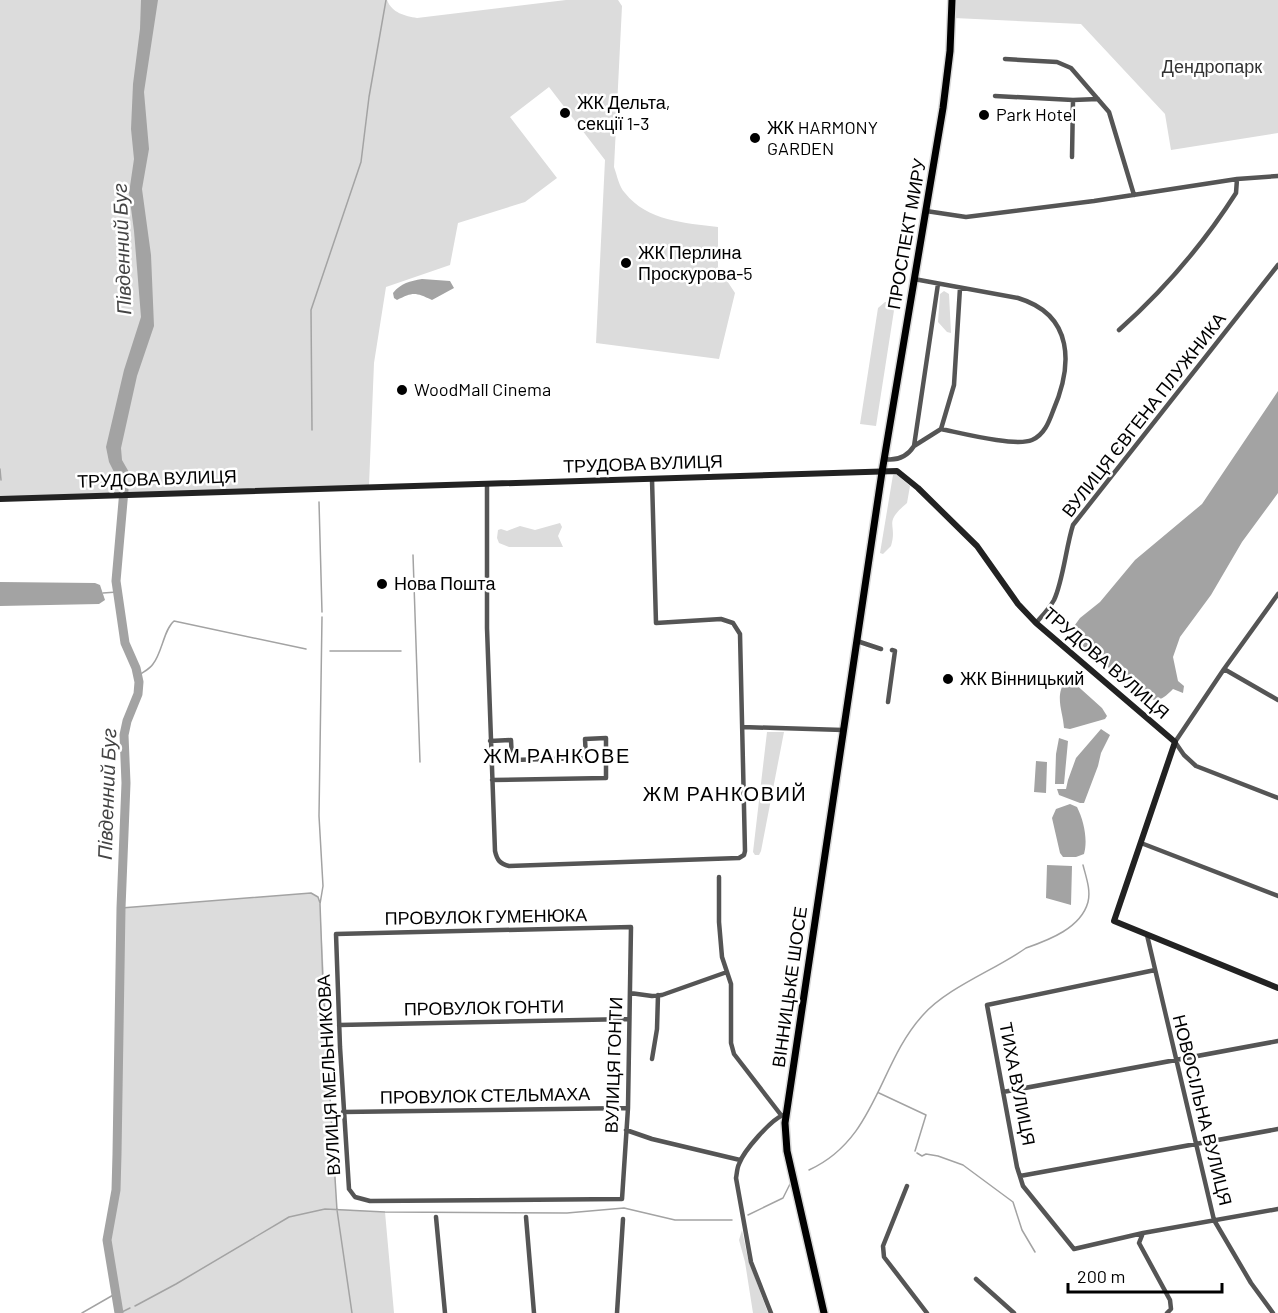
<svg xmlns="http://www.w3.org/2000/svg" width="1278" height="1313" font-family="Barlow,sans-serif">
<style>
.green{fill:#dcdcdc}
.water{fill:#a3a3a3}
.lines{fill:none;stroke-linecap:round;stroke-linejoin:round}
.stream{stroke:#a3a3a3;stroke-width:1.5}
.river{stroke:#a3a3a3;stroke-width:9}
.primary-casing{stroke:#dbdbdb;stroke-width:10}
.street{stroke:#555;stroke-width:4.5}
.secondary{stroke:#222;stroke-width:6}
.primary{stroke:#000;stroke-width:7}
.poi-dot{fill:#000;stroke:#fff;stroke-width:2}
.labels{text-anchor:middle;stroke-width:5;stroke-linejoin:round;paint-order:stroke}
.park-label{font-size:18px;fill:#333;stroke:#fff}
.poi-label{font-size:18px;fill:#000;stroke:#fff;text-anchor:start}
.street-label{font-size:18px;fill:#000;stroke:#fff}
.water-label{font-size:20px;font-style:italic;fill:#444;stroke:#fff}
.neighbourhood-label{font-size:20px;letter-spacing:1.5px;fill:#000;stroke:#fff}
</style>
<rect width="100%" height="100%" fill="#fff"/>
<!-- green -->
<path class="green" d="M0,0H387C392,13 405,16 417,18L566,0H618L622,6L614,167C617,175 619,187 625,193C647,221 685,223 718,227V267L735,293L719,359L596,343L605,160L549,87L510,117L557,178L525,202L458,223L450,265L386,287L374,363L369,485L0,497Z
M954,0H1278V133L1171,150L1165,114L1081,24L954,18Z
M944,291L949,294L951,333L947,332L938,322L940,294Z
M885,302L895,304L876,426L860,424L878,308Z
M896,474L910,486L907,503C882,524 898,523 891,546L883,554L880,553L893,475Z
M560,523L562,527L558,536L563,547H509L499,543L497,538L498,530L501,529L507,531L520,526L535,530Z
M767,732H784L761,851L759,855H755L753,852Z
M311,893L318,897L320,904L337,1209L385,1212L394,1313H119L107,1240L116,1190L117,1154L121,908Z
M742,1230L748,1259L768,1313H753L745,1262L739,1240Z"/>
<!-- water -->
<path class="water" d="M141,0H158L144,92L149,149L142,189L151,255L154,326L137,376L121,448L122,460L130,474L118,480L109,462L106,447L124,370L141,317L134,231L129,193L134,159L131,129L133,84L140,29Z
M422,279L450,281L454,288L432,300C415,292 413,292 397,300L394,298L393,293C401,283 410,281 422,279Z
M1278,391V493L1242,542L1211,595L1180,637L1173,657L1178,681L1184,686L1183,693L1173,689C1163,699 1158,703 1145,697L1072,638V629L1080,618L1100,602L1135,560L1202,504Z
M0,582L95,583L100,585L105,600L99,604L0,606Z
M1066,680L1072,681L1102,708L1107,716L1105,719L1070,729L1064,728C1063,711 1054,696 1066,680Z
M1101,729L1110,735L1101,753L1098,766L1084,803H1080L1059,795L1057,789H1066L1068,780L1076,758Z
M1059,738L1068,741L1064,784H1055L1056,754Z
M1036,761L1047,762L1046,793L1034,792Z
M1070,804L1077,807C1084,821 1088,840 1084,854L1076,857H1063L1060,853L1052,818L1056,809Z
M1047,865L1072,866L1071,905L1046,898Z"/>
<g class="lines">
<!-- stream -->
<path class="stream" d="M312,430L311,310L361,162L369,97L386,0
M0,469L1,480
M319,502L322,612
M413,555L420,762
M103,593L117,592
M322,617L319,816L323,886L320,904L323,985L337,1210L352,1313
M330,651H401
M138,676C143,672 150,669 153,664C162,653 164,629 174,621L306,649
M121,908L311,893L318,897L320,903
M879,1093L926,1115L915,1151
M917,1153L922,1156L926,1154L938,1156L963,1165L1013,1202L1022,1230L1035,1252
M809,1170C877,1139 878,1064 923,1015C948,987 995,970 1026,948C1049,940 1081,928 1088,902C1091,890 1086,877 1083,865
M748,1215L783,1198L790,1184
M135,1306L176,1284L289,1217L325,1209L385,1212L567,1213L624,1208L675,1220H732
M82,1313L115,1294
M120,1313L130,1308"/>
<!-- river -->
<path class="river" d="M118,467L124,490L116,581L125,643L136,668L139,682L138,694L127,721L124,735L126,783L121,908L117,1154L116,1190L107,1240L119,1313"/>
<defs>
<path id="primary" d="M824,1313L787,1151L785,1123L882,472L943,108L950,51L952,0"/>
</defs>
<!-- primary casing -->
<use href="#primary" class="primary-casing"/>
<!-- street -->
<path class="street" d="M1005,59L1057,62L1071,68L1109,112L1134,195
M995,96L1073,100L1098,99
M1072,157L1073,100
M926,211L966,217L1094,201L1237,179L1278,176
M914,279L1018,298C1074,315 1073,365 1053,411C1049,422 1044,435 1032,440C1015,447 961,433 941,429
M1119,330C1164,290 1204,243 1236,193L1237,179
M914,446L941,429L954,385L960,288
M884,459C897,461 907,457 914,446L938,284
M487,484V628L495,851C497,860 500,864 509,866L739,858L744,855L745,851L740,634L733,623L721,619L656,623L652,479
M1278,594L1224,669L1175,742L1184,755L1196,766L1278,798
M1036,623C1042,616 1049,609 1054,600C1063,581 1066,547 1073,525L1278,265
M857,641L881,649
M1224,669L1278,700
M888,702L895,651L892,650
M742,727L843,730
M490,741L511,740L512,760L586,758L585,739L606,738V778L492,780
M1141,843L1278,896
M719,877V922L722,957L731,984V1043L734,1054L781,1115
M631,927L628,1108L622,1199L370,1201L355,1197L349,1189L340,1047L336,934Z
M1147,935L1214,1220L1251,1283L1273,1313
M1155,970L987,1005L1017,1167L1023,1186L1074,1249L1143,1233L1278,1209
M630,993L652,996L662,995L727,972
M339,1025L629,1019
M652,1059L657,1029L658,995
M1003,1092L1278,1041
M343,1112L628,1108
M626,1130L652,1139L740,1160
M1020,1176L1278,1129
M907,1186L883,1246L884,1257L927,1313
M436,1217L445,1313
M526,1217L534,1313
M1143,1233L1139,1243L1170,1300L1171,1309L1167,1313
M976,1279L1014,1313
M617,1313L623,1219
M771,1313L751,1262L736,1178C737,1173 737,1168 739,1164C744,1150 771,1120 783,1115"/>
<!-- secondary -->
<path class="secondary" d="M0,499L897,471L918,488L977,546L1018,604L1036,623L1175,742L1114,921L1278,988"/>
<!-- primary -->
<use href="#primary" class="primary"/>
</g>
<!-- markers -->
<g class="poi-dot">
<circle cx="565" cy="113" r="6"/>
<circle cx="984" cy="115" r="6"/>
<circle cx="755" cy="138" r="6"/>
<circle cx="626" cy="263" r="6"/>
<circle cx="402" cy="390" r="6"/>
<circle cx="382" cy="584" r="6"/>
<circle cx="948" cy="679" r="6"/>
</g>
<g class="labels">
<!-- park labels -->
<g class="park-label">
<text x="1212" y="73">Дендропарк</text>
</g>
<!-- poi labels -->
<g class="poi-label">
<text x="577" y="109">ЖК Дельта,<tspan x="577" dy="21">секції 1-3</tspan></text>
<text x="996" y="121">Park Hotel</text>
<text x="767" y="134">ЖК HARMONY<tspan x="767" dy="21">GARDEN</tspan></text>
<text x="638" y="259">ЖК Перлина<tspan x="638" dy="21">Проскурова-5</tspan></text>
<text x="414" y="396">WoodMall Cinema</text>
<text x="394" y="590">Нова Пошта</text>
<text x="960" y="685">ЖК Вінницький</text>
</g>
<!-- street labels -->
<g class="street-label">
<text transform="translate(907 234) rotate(-80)" y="6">ПРОСПЕКТ МИРУ</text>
<text transform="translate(1144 415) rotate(-52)" y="6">ВУЛИЦЯ ЄВГЕНА ПЛУЖНИКА</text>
<text transform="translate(643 464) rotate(-2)" y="6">ТРУДОВА ВУЛИЦЯ</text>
<text transform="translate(157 479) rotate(-2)" y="6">ТРУДОВА ВУЛИЦЯ</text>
<text transform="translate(1106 663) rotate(41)" y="6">ТРУДОВА ВУЛИЦЯ</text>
<text transform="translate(486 917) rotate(-1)" y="6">ПРОВУЛОК ГУМЕНЮКА</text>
<text transform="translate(790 987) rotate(-82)" y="6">ВІННИЦЬКЕ ШОСЕ</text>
<text transform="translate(484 1008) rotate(-1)" y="6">ПРОВУЛОК ГОНТИ</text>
<text transform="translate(614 1065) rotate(-88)" y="6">ВУЛИЦЯ ГОНТИ</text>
<text transform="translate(329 1075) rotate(-93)" y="6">ВУЛИЦЯ МЕЛЬНИКОВА</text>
<text transform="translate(1017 1084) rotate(79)" y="6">ТИХА ВУЛИЦЯ</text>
<text transform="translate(485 1096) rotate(-1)" y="6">ПРОВУЛОК СТЕЛЬМАХА</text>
<text transform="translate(1202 1110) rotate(76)" y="6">НОВОСІЛЬНА ВУЛИЦЯ</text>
</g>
<!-- water labels -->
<g class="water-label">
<text transform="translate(122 249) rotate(-92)" y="7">Південний Буг</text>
<text transform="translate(107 794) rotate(-88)" y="7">Південний Буг</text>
</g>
<!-- neighbourhood labels -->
<g class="neighbourhood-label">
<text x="557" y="763">ЖМ РАНКОВЕ</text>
<text x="725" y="801">ЖМ РАНКОВИЙ</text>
</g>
</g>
<!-- scale -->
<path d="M1068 1283v9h154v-9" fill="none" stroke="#000000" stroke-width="3"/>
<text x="1077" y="1283" font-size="18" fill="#000000" stroke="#ffffff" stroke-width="4.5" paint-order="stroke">200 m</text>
</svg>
